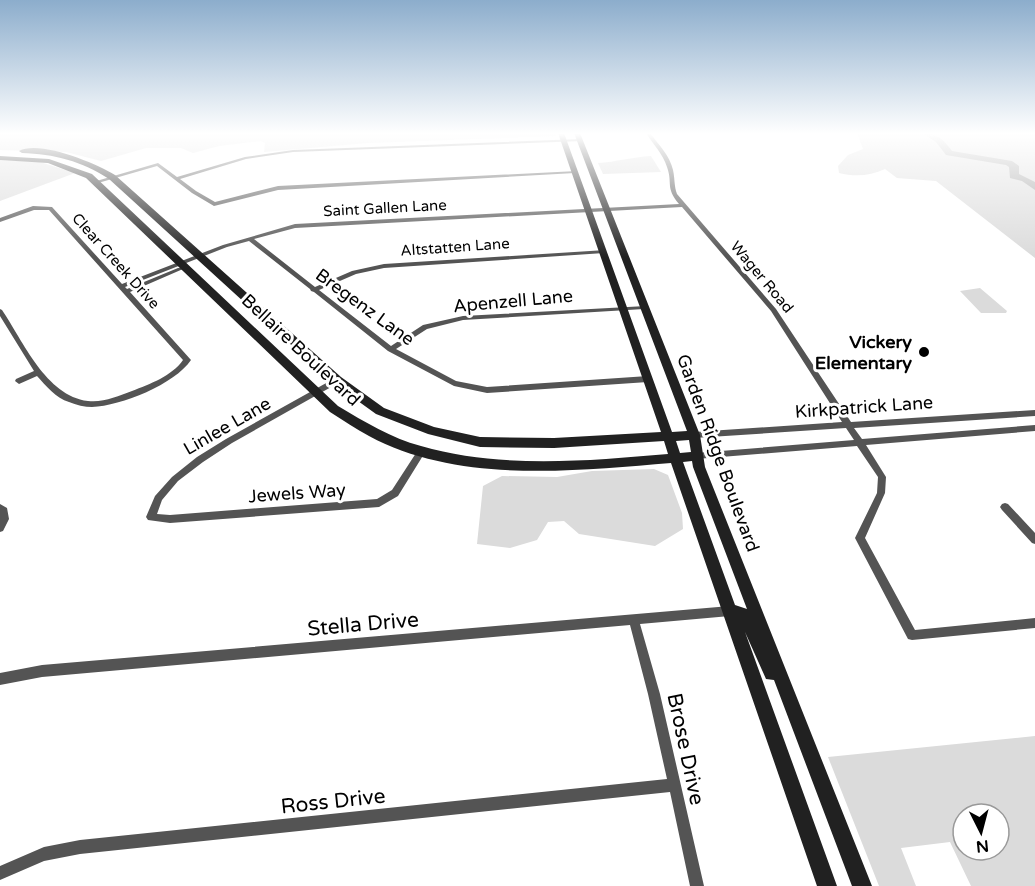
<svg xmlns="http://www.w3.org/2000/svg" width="1035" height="886" font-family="'Varela Round',sans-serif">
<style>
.green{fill:#dbdbdb;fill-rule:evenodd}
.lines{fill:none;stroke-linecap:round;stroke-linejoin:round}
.river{fill:#a2a2a2;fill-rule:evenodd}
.minor{fill:#545454;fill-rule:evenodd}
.secondary{fill:#212121;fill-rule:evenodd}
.poi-dot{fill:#000;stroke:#fff;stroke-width:2}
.labels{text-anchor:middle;stroke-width:6;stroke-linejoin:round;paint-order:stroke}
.far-street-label{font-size:15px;fill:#000;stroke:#fff}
.street-label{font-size:18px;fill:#000;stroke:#fff}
.poi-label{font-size:18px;font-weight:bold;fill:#000;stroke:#fff;text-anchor:end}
.near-street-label{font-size:21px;fill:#000;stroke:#fff}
</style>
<rect width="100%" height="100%" fill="#fff"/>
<!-- green -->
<path class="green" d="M0,133H556V136L368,143L264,152L265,143L261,141L219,146L193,153L181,148H146L101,161L66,152L0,150Z
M857,133H1035V258L936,181L897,178L885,169C870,176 855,177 839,173L838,166L848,155L863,149Z
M651,156L661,172L603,174L598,163C616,162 632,157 651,156Z
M0,160L40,162L75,173L0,201Z
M980,288L1007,311L1006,313H981L960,291Z
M654,469L668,475L682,513L683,529L655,546L579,534L564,521L548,522L537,540L510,548L477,544L483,486L502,476L557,477L592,471Z
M1035,736V886H971L950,842L901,848L916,886H879L828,757ZM963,814H999V850H963Z"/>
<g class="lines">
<!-- river -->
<path class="river" d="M922,133C937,133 943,139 952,151L1012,161L1019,166V174L1035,182V190L1022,181L1010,178L1009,167L1006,165L946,155L936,142Z"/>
<!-- minor -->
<path class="minor" d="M646,133H650C659,145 670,156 673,170C675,179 674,186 677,194L776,309L851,422L1035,410V416L854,428L862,439L1035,425V431L866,445L886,477L885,493L865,538L915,630L1035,618V628L912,640L908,639L855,538L877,493L878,477L857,446L696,459L693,458L692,456L693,454L696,453L854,440L846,428L694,438L691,437L690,435L691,433L694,432L842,422L771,311L682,207L295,228L254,239L315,287L352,271L384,264L606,250V252L604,253L384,268L356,274L319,290L391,346L423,325L463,316L646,306V308L644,309L463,320L427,329L396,349L456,381L487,387L648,376L652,379L648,382L487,393L454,386L388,351L314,292L311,291L310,289L249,241L227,247L125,287L127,289L178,268H182L183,269L130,292L191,360C175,384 121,406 92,407C85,407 76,405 69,402C56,398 46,386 37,376L19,384L15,381L16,379L34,371L0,316V309L2,310C23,341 46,396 88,401C103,403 118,396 132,391C150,384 172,376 183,360L49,210H34L0,222V218L33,206L52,207L122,284L223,245L295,224L679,204C665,187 673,184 667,167C663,154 653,144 646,133Z
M580,139L582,140V141L293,152L246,159L180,179L196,191L215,202L278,186L577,171V172L575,173L278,190L214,206L192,193L157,166L98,183L93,182L158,163L177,177L245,157L293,150Z
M337,377L341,380L340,382L232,443L203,462L178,481L162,500L157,514L170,515L377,499L392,490L418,450H424L425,452L424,454L398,496L379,507L170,523L148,520L146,517L155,496L172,477L197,457L226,439Z
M1005,503L1008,504L1035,533V544L1032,543L1002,510L1000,507L1002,504Z
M0,504L7,508L9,519L3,531L0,532Z
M730,606L734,608L735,611L734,614L730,616L640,624L660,694L704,886H690L670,792L80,854L44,861L0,880V866L44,847L80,840L667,779L648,694L630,625L42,677L0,685V673L42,665Z"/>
<!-- secondary -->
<path class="secondary" d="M558,133H564L672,432L687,431L574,133H580L700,435L705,467L872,886H852L774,680L766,679L745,632L837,886H817L671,463C574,471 458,484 369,436C356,429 343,420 330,412L86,178L48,163L0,160V156L49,159L92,174L338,406C365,422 391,438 421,446C501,469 586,461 668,454L664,441L554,448L480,447L428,434L376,414L333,383L109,179C82,161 54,154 22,153L19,151C40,140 95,163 115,175L341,377L384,408L434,427L480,437L554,438L661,432ZM689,440L691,452L680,453L676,441ZM692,461L693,467L747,609L735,605L683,462Z"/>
</g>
<!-- sky -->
<linearGradient id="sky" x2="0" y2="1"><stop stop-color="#8cadcc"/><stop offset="0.52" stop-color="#fff"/><stop offset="1" stop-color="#fff" stop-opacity="0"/></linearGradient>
<rect width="1035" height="257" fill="url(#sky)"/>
<!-- markers -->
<circle class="poi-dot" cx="924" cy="352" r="6"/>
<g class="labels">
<!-- far-street labels -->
<g class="far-street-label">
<text transform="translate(385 208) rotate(-3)" y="5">Saint Gallen Lane</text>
<text transform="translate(455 247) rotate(-4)" y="5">Altstatten Lane</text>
<text transform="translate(116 261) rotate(48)" y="5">Clear Creek Drive</text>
<text transform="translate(762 277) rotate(50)" y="5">Wager Road</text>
</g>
<!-- street labels -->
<g class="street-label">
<text transform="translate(513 301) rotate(-5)" y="6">Apenzell Lane</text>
<text transform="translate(365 307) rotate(36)" y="6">Bregenz Lane</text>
<text transform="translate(301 350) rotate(43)" y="6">Bellaire Boulevard</text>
<text transform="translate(864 407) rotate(-4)" y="6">Kirkpatrick Lane</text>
<text transform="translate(227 426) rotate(-30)" y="6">Linlee Lane</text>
<text transform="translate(718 453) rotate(70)" y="6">Garden Ridge Boulevard</text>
<text transform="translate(297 493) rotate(-4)" y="6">Jewels Way</text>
</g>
<!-- poi labels -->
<g class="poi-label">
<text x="912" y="348">Vickery<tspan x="912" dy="21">Elementary</tspan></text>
</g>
<!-- near-street labels -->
<g class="near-street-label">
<text transform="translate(363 624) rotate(-5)" y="7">Stella Drive</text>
<text transform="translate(686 749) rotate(78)" y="7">Brose Drive</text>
<text transform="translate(333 801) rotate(-6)" y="7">Ross Drive</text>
</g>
</g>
<!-- north arrow -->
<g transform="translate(981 832) rotate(174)"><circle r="28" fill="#ffffff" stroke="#999999" stroke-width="1.5"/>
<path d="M0-4.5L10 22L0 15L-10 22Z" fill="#000000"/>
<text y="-9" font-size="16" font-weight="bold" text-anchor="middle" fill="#000000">N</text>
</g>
</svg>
